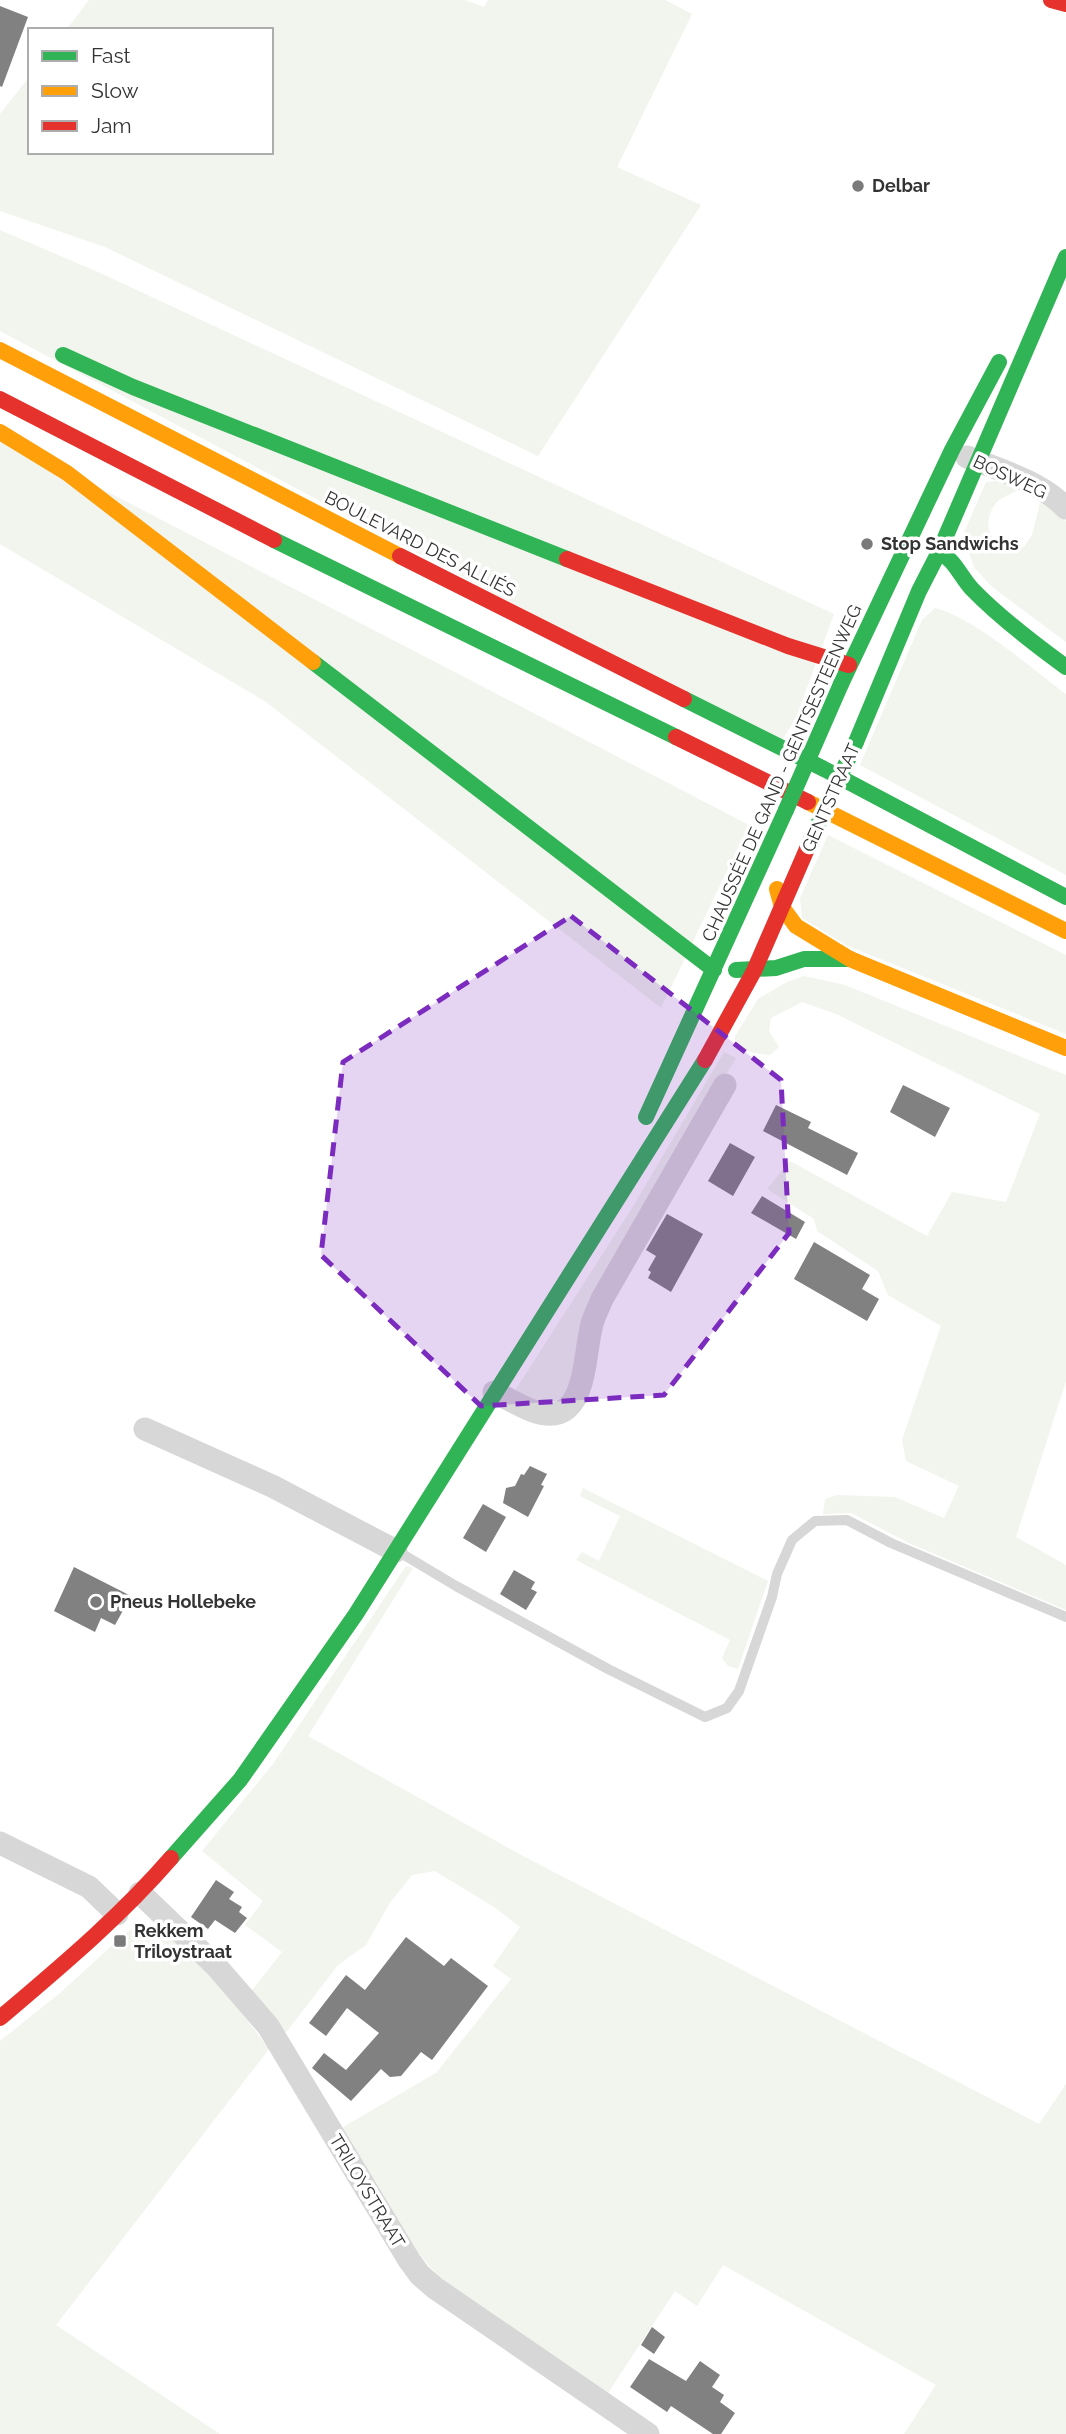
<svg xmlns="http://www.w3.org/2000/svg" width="1066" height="2434" font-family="Raleway,sans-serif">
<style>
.green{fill:#f1f5ed}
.building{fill:#818181}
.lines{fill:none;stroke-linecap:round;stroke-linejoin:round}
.lane{stroke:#d7d7d7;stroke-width:10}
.street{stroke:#d7d7d7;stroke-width:23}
.fast{stroke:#30b455;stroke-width:16}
.slow{stroke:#ff9f0a;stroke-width:16}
.jam{stroke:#e5322d;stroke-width:16}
.fast-bridge{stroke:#30b455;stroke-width:16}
.marked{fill:#7b2cbf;fill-opacity:0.2;stroke:#7b2cbf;stroke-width:5;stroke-dasharray:14 9;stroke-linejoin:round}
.poi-dot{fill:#7a7a7a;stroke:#fff;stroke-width:2.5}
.labels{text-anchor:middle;stroke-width:7;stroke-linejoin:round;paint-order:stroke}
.poi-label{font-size:18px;font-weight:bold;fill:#333;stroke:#fff;text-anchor:start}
.street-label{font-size:18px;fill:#333;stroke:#fff}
</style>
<rect width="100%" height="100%" fill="#fff"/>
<!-- green -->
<path class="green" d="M89,0H465L484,7L488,0H665L692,14L617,167L701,205L538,456L105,247L0,211V114L30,76V152H271V30H66Z
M0,230L98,272L834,614L796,718L779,745L0,331Z
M0,436L749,825L661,1008L266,702L0,544Z
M997,481H1004L1017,490C1009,496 999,497 994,506C978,531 998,552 1024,547L1032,535L1041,499L1066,521V642L991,586L974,567L963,535L986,482Z
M935,608C973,617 1032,669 1066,694V875L860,765L922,620Z
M828,835L1066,955V1034L848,946L802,918L800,898Z
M804,976L845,985L1066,1075V1381L1016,1537L1066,1565V1610L911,1544L851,1513L823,1514L825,1499L837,1495L895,1497L944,1518L959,1486L906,1461L902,1440L941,1326L888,1295L878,1271L817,1231L814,1219L767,1189L790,1161L927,1236L952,1192L1006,1202L1040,1114L836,1014L802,1002L771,1018L769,1031L779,1047L770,1055C754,1053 744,1053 734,1038L758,999L787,982Z
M724,1052L736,1058L616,1260L574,1386L555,1408L519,1398L516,1389L632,1208Z
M583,1488L768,1581L738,1669L728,1666L722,1658L730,1640L576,1560L582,1552L599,1561L620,1516L580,1496Z
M406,1566L413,1568L308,1736L523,1856L1039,2124L1066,2084V2434H904L936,2385L723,2265L697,2306L675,2291L608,2393L446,2283C400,2239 371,2183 338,2130L436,2073L511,1979L493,1966L520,1927L494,1907L435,1871L412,1875L389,1904L366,1945L338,1965L284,2035L250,1993L282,1952L245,1925L263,1901L202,1851L273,1764Z
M142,1927C146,1927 153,1927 158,1929C192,1942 246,2019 269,2049L56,2325L220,2434H0V2041L60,1993L128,1931Z"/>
<!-- building -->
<path class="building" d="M0,6L28,17L2,87L0,86Z
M903,1085L950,1108L935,1137L890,1112Z
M776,1105L811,1122L808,1128L858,1153L847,1175L763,1131Z
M730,1143L755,1157L733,1196L708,1181Z
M762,1196L805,1222L796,1239L751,1213Z
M667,1214L703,1234L671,1292L648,1278L651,1272L648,1270L656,1256L646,1250Z
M814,1242L870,1275L862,1289L879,1299L867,1321L794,1279Z
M530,1466L547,1474L541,1485L544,1486L528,1517L503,1503L506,1488L515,1486L521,1474L524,1475Z
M483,1504L506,1517L486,1552L463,1538Z
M74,1567L131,1596L115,1625L101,1618L95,1632L54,1611Z
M514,1570L535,1582L531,1589L537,1592L526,1610L500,1594Z
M216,1880L234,1892L229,1899L242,1907L239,1912L247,1918L235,1933L215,1920L208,1929L191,1917Z
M406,1937L444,1966L451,1958L488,1986L432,2060L421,2052L401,2076L390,2077L381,2069L351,2101L312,2068L324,2053L346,2070L379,2033L347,2008L326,2036L309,2023L346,1975L365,1990Z
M652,2327L665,2337L654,2354L641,2345Z
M649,2359L686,2381L700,2361L720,2375L712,2387L724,2395L720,2402L735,2413L721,2434H713L671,2406L667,2412L630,2387Z"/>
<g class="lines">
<!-- lane -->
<path class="lane" d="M399,1552L456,1586L608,1669L705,1717L727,1708L739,1691L772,1597L777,1574L792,1540L815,1521L847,1520L891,1543L1066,1617"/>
<!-- street -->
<path class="street" d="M967,457C1002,471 1039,481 1066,508
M494,1392C507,1398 520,1406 533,1411C588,1431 583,1356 592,1324C594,1316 599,1307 602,1299L725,1085
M145,1429L272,1486L396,1551
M0,1843L89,1887L117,1914
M140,1893L216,1966L268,2026L409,2260L420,2275L435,2288L648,2434"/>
<!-- fast -->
<path class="fast" d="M63,355L133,387L567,559
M274,540L676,737
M939,552C955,560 960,576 972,589C1000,618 1033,643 1066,667
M313,662L714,970
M841,684L952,450L999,362
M684,699L824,769
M856,742L919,591L939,552L1066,257
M824,769L1066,897
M736,970L776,968L804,959H850
M646,1117L786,810
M171,1858L240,1780L356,1614L705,1060"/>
<!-- slow -->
<path class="slow" d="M0,350L400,556
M0,432L67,473L313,662
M808,802L1066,931
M777,889L782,907L796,926L850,959L1066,1048"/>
<!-- jam -->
<path class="jam" d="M1051,0L1066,4
M0,399L274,540
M400,556L684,699
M567,559L788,646L849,665
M676,737L808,802
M705,1060L754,971L813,835
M0,2018C60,1967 120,1917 171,1858"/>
<!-- fast-bridge -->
<path class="fast-bridge" d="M786,810L841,684
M813,835L856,742"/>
</g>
<!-- marked area -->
<path class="marked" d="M571,916L781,1080L789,1233L664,1395L481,1406L321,1255L343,1062Z"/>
<!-- markers -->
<g class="poi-dot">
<circle cx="858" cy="186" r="7"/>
<circle cx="867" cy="544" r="7"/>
<circle cx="96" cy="1602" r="7"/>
<rect x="113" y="1934" width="14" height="14" rx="3.5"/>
</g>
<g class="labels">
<!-- poi labels -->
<g class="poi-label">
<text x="872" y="192">Delbar</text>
<text x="881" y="550">Stop Sandwichs</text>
<text x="110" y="1608">Pneus Hollebeke</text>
<text x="134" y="1937">Rekkem<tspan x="134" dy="21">Triloystraat</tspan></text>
</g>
<!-- street labels -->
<g class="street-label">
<text transform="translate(1010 477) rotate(25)" y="6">BOSWEG</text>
<text transform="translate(420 544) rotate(27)" y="6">BOULEVARD DES ALLIÉS</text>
<text transform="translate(782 773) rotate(-66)" y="6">CHAUSSÉE DE GAND - GENTSESTEENWEG</text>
<text transform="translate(831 798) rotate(-66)" y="6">GENTSTRAAT</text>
<text transform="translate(367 2191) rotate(59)" y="6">TRILOYSTRAAT</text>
</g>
</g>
<!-- legend -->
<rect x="28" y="28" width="245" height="126" fill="#ffffff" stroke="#adadad" stroke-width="2"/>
<rect x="42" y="51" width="35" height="10" fill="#30b455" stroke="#adadad" stroke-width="2"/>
<text x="91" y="63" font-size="21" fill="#333333">Fast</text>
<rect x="42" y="86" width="35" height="10" fill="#ff9f0a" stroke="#adadad" stroke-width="2"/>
<text x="91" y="98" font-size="21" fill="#333333">Slow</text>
<rect x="42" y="121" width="35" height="10" fill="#e5322d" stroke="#adadad" stroke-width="2"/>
<text x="91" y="133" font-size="21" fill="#333333">Jam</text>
</svg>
